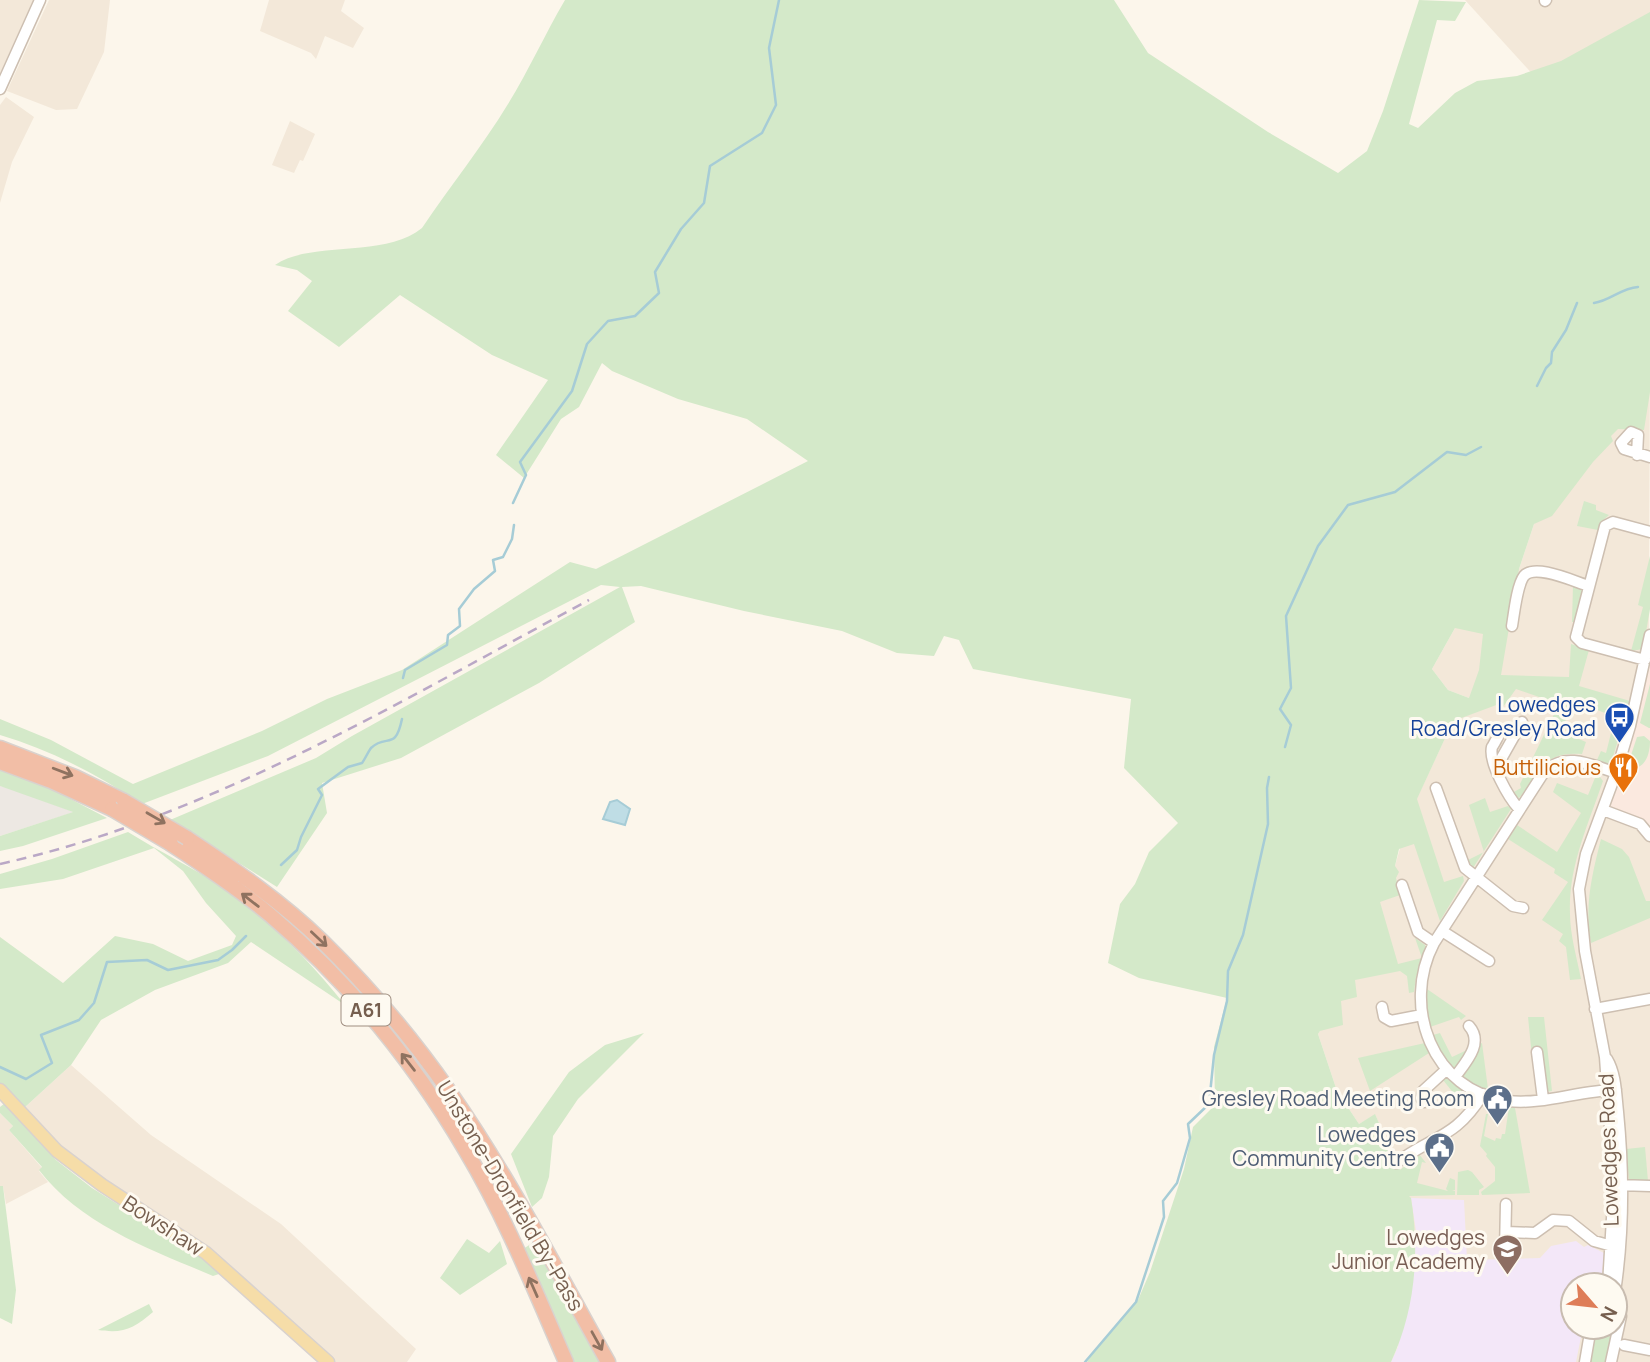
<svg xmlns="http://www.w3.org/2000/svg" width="1650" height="1362" font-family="Manrope,sans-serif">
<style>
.residential{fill:#f3e8d9;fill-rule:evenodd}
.commercial{fill:#fbe9df}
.industrial{fill:#ede8e3}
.education{fill:#f3e7f8}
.green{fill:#d4e9c9;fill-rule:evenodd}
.water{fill:#bfdde5;stroke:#a6ccd6;stroke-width:2}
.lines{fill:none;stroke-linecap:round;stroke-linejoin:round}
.stream{stroke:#a6ccd6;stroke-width:2.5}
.minor-casing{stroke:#cdbfb1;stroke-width:13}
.major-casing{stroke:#d9d2ce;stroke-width:15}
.highway-casing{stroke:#d9d2ce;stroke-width:17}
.minor{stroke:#fff;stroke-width:10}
.major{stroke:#f6dda8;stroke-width:12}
.highway{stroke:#f2bea6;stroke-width:14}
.rail{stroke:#baa8c6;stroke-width:2.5;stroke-dasharray:10 7;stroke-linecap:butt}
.highway-bridge-casing{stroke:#d9d2ce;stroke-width:17;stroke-linecap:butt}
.highway-bridge{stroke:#f2bea6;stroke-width:14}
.oneway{stroke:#8f7260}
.labels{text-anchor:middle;stroke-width:6;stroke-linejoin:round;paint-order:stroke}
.shield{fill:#fefaf1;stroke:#9f8e80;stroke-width:2}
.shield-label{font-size:19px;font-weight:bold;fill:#765f4f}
.transit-label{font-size:21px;fill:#164399;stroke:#fefaf1;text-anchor:end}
.food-label{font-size:21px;fill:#c56008;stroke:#fefaf1;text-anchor:end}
.service-label{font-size:21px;fill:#4e5e75;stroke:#fefaf1;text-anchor:end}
.street-label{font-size:21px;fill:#765f4f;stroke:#fefaf1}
.education-label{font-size:21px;fill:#785e54;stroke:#fefaf1;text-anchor:end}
</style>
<rect width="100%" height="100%" fill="#fcf6eb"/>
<!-- residential -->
<path class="residential" d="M0,0H33L0,74Z
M49,0H110L104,52L77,109L56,110L7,91Z
M269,0H345L341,11L364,28L353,48L325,36L316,59L311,53L260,31Z
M1465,0H1650V32L1537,79Z
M6,97L34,117L12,162L0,203V105Z
M290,121L315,134L303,161L300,160L294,173L272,165Z
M1650,337L1648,830L1650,823V1362H1391L1398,1347L1408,1195L1390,1144L1375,1115L1359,1124L1337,1091L1318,1034L1340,1001L1380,901L1396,878L1395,866L1410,813L1448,732L1469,698L1448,690L1432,669L1455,628L1519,569L1534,524L1592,454L1618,428ZM1573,1285H1615V1327H1573Z
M71,1065L151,1135L281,1224L416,1349L407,1362H334L260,1291L202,1244L113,1188L62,1148L24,1108Z
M0,1113L13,1126L9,1130L42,1168L39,1171L48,1182L6,1204L3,1186H0Z"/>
<!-- commercial -->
<path class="commercial" d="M1650,654V823L1647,831L1603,810Z"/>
<!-- industrial -->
<path class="industrial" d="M0,786L9,788L74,812L0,836Z"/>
<!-- education -->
<path class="education" d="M1411,1198L1464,1200L1467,1260L1540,1258L1551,1246L1576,1241L1584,1247L1588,1245L1604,1253L1601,1285H1573V1327H1583L1576,1362H1391L1398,1347L1416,1231Z"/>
<!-- green -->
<path class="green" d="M565,0H1114L1148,53L1268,132L1338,173L1367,151L1383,111L1419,0L1466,2L1455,21L1437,20L1409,124L1418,128L1455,93L1477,81L1517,76L1561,61L1650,12V392L1644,430L1618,429L1611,436L1613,441L1593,462L1552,516L1534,524L1519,569L1501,675L1569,677L1571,644L1589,650L1579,686L1630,701L1612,760L1608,764L1597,760L1601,751L1606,753L1615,717L1572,700L1562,732L1586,742L1582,754C1542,751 1541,772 1519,798H1516L1512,793L1521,788L1520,784L1559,704L1516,689L1503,707L1499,704L1456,720L1448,732L1417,799L1444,882L1463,876L1464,881L1440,921L1414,844L1399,849L1395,866L1399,872L1396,878L1400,895L1380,902L1398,964L1422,958L1415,938L1425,945L1426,948L1416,977L1414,992L1409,993L1407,976L1400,971L1355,980L1357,997L1341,1001L1343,1025L1320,1031L1318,1034L1337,1091L1359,1124L1375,1114L1400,1170L1419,1154L1426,1163L1422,1162L1417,1183L1448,1191L1446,1189L1450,1178L1455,1180V1190H1452L1455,1191V1195L1409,1196L1411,1198C1420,1253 1415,1311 1391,1362H1087L1096,1348L1138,1300L1150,1272L1184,1169L1193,1127L1215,1105L1214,1047L1227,998L1139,978L1108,963L1120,904L1135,884L1149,852L1178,823L1124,768L1131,699L973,669L959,640L944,636L934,656L897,653L842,631L744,611L641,586L622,587L635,622L539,683L401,758L322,783L327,813L277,887L170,820L316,758L352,736L620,587L601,585L268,756L142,804C98,775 51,750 0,735V719L51,740L133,784L262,731L327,699L402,670L570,562L596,569L808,461L747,419L678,399L612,371L602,363L579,407L561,419L524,478L496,455L548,380L492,355L400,295L339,347L288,311L312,281L297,270L275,265C311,240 384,259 422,228C450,186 482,147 508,104C529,70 545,34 565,0ZM1455,628L1483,634L1479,670L1469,698L1448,690L1432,669Z
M1584,501L1596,505V510L1609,515L1601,522L1598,530L1577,526Z
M1650,556V609L1643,649L1631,651L1643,607L1638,605Z
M1573,585L1581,588L1582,591L1576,622H1572Z
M1650,684V728H1649L1640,723Z
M1644,736L1650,741C1650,753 1646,769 1631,768L1628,764L1637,737Z
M0,769L40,783L107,818L23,846L0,851V836L73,812L0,786Z
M1597,773L1603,781C1588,825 1568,867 1570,914C1570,935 1577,958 1581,979L1570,980L1566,947L1559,941L1563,934L1542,920L1568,882L1554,873L1555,869L1508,839L1517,825L1557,852L1581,813L1553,792L1557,783L1588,795Z
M1485,798L1490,812L1508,806L1511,809L1473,868L1470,867L1468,860L1484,852L1469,805Z
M128,832C160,852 194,868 225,889C271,922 310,961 345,1005L251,942L228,963L155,990L101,1020L71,1065L24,1108L0,1083V937L63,983L115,936L153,944L188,961L232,945L236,936L206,903L183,871L154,848L63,879L0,889V874L52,859Z
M1601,839L1622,849L1629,857L1646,901H1650V918L1591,943C1584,906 1592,875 1601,839Z
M1427,989L1466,1016L1461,1020L1459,1017L1430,1027L1426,1007Z
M1528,1017H1544L1552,1091L1546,1092L1541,1057H1532Z
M644,1033L578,1099L553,1136L549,1177L542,1198L532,1207L511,1154L569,1072L605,1045Z
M1440,1033L1452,1057L1482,1043L1488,1089L1481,1088L1467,1110L1443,1080L1450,1068L1440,1052L1433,1035Z
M1425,1043L1429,1053L1370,1091L1358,1058Z
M5,1103L56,1160L92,1188L205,1259L222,1273L213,1276C152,1250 81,1225 39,1170L42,1167L9,1130L13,1126L0,1113V1107Z
M1509,1107L1515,1108L1530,1193L1482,1195L1481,1192L1495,1181V1167L1486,1156L1487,1154L1480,1146L1486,1114H1488L1484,1136L1495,1141L1496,1138L1501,1139L1502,1134H1505Z
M1645,1147L1648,1181L1629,1179L1626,1149Z
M1468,1170L1472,1172L1484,1187L1479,1190V1195H1457L1458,1172Z
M0,1186H3L16,1290L12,1324L0,1318Z
M467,1239L489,1253L500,1241L507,1264L460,1295L440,1278Z
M534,1242L602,1362H574L523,1249Z
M149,1304L153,1312C134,1328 124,1334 98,1330Z
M1615,1310L1617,1319L1608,1362H1589L1594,1327H1615Z"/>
<!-- water -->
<path class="water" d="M617,800L630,809L625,825L603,819L610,802Z"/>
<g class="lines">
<!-- stream -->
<path class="stream" d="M1594,303C1610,301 1621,288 1638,287
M1537,386L1546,368L1551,363L1552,352L1566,330L1577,303
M513,503L526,475L520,462L572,391L587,344L608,321L635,316L659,293L655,272L681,229L704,203L710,166L762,133L776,105L769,48L779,0
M403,678L405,670L447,645L448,635L460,626L459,609L474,589L495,571L493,560L503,557L512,539L514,525
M1285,747L1291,725L1280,709L1291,688L1286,616L1318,546L1348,505L1395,492L1447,452L1466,455L1481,447
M281,865L297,850L301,837L322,795L318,789L348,767L362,763C365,759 368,752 371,748C387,733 395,752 402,719
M0,1067L26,1079L52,1063L41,1035L79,1020L94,1003L107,962L147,960L168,970L218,960L232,950L246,936
M1085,1362L1136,1302L1164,1217L1163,1201L1177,1183L1190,1138L1188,1124L1209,1104L1214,1055L1227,1001L1228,971L1243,935L1268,824L1267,788L1269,777"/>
<defs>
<path id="minor" d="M1545,1L1546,0
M0,89L40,0
M1637,455L1638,435L1631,432L1621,443L1624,449L1650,457
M1512,626C1514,614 1517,585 1524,576C1535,563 1575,582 1589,586
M1645,660L1582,643L1576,637L1605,526L1613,522L1650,532
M1498,737C1497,738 1493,746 1492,747C1488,762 1509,798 1519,809
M1496,768L1522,722
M1436,788L1465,868L1513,906L1523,908
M1603,810L1640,824L1650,836
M1402,885L1418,932L1434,943
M1442,931L1489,961
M1382,1007L1384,1017L1391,1021L1422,1015
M1595,1009L1650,999
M1537,1052L1543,1099
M1607,1059C1616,1074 1616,1094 1618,1112C1624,1173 1624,1232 1615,1292
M1455,1077C1466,1062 1484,1043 1469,1026
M1616,1090C1580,1090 1544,1105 1508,1101C1432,1092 1401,1006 1434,943L1544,772C1565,751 1592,765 1616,773
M1424,1102L1421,1098L1423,1091L1447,1069
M1396,1163C1434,1135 1455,1139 1483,1094
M1618,1185L1650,1186
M1506,1232L1535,1233L1553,1220L1569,1221L1594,1241L1612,1246
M1505,1251L1506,1204
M1608,1285L1614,1185L1605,1057L1585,951L1579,889L1586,854L1616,773L1630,726L1650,635
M1624,1345L1650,1350
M1585,1362L1591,1327
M1611,1362L1621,1316L1615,1300"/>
<path id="major" d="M0,1090L57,1151L102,1185L206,1253L328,1362"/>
<path id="highway" d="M0,748L75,777L124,801
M0,762L51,781L112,809
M187,838C234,869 282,902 322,941C369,987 412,1038 449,1091C509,1177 557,1271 608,1362
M171,844C205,866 239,889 270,915C349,982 414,1062 466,1151C506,1218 535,1291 566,1362"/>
</defs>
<!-- minor casing -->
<use href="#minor" class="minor-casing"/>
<!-- major casing -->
<use href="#major" class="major-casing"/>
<!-- highway casing -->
<use href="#highway" class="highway-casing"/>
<!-- minor -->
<use href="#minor" class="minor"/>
<!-- major -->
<use href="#major" class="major"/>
<!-- highway -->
<use href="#highway" class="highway"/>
<!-- rail -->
<path class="rail" d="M0,864C211,817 400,701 589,600"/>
<defs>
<path id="highway-bridge" d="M124,801L187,838
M112,809L171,844"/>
</defs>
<!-- highway-bridge casing -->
<use href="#highway-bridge" class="highway-bridge-casing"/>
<!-- highway-bridge -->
<use href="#highway-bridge" class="highway-bridge"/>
</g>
<!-- one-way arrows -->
<defs><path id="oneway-shaft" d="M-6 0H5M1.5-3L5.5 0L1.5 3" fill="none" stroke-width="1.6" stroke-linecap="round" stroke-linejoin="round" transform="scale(1.75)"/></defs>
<g class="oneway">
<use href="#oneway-shaft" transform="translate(63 772) rotate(21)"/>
<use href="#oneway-shaft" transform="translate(156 818) rotate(30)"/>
<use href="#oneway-shaft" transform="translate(250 900) rotate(-142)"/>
<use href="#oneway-shaft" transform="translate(319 939) rotate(43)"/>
<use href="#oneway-shaft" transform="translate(408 1062) rotate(-128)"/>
<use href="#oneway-shaft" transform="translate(533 1287) rotate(-114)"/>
<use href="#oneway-shaft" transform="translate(597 1341) rotate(61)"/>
</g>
<!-- icons -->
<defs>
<symbol id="bus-pin" viewBox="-11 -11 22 30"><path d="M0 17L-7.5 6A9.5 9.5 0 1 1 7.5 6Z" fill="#1a4fb4" stroke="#fefaf1"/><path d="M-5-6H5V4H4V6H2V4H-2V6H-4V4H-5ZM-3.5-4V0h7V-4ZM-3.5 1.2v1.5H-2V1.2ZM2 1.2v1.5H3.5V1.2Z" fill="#fff"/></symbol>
<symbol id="restaurant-pin" viewBox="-11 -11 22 30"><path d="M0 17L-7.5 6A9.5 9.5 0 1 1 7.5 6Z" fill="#e8710a" stroke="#fefaf1"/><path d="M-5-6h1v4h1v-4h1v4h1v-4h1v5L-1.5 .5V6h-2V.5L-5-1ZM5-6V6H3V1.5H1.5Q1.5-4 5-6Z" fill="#fff"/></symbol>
<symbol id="civic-pin" viewBox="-11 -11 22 30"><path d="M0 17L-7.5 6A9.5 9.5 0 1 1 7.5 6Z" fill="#5c6f8a" stroke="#fefaf1"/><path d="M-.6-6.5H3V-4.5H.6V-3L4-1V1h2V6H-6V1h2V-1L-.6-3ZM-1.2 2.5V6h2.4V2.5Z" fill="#fff"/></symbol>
<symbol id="school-pin" viewBox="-11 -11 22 30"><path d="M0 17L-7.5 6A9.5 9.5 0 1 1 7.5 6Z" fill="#8d6e63" stroke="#fefaf1"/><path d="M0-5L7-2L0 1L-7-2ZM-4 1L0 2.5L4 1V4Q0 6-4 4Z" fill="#fff"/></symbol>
</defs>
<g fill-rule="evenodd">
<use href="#bus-pin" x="1602" y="700" width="35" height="47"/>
<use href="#restaurant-pin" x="1606" y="750" width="35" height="47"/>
<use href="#civic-pin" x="1480" y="1082" width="35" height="47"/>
<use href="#civic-pin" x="1422" y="1130" width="35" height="47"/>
<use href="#school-pin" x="1490" y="1232" width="35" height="47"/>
</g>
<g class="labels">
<!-- shield labels -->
<rect class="shield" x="341.5" y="994.5" width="49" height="31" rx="5"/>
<g class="shield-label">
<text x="366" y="1017">A61</text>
</g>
<!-- transit labels -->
<g class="transit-label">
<text x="1596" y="712">Lowedges<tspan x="1596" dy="24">Road/Gresley Road</tspan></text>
</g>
<!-- food labels -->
<g class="food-label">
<text x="1601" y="775">Buttilicious</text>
</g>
<!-- service labels -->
<g class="service-label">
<text x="1474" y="1106">Gresley Road Meeting Room</text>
<text x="1416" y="1142">Lowedges<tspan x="1416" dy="24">Community Centre</tspan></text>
</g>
<!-- street labels -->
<g class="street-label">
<text transform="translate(1609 1150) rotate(-92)" y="7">Lowedges Road</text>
<text transform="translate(510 1196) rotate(59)" y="7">Unstone-Dronfield By-Pass</text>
<text transform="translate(163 1226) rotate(33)" y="7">Bowshaw</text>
</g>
<!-- education labels -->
<g class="education-label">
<text x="1485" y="1245">Lowedges<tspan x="1485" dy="24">Junior Academy</tspan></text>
</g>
</g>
<!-- north arrow -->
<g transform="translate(1594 1306) rotate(118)"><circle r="33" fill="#fefaf1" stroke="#c8bcb0" stroke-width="2"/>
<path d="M0-5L12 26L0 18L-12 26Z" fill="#de7d58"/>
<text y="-10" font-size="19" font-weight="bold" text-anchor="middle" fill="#765f4f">N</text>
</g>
</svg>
